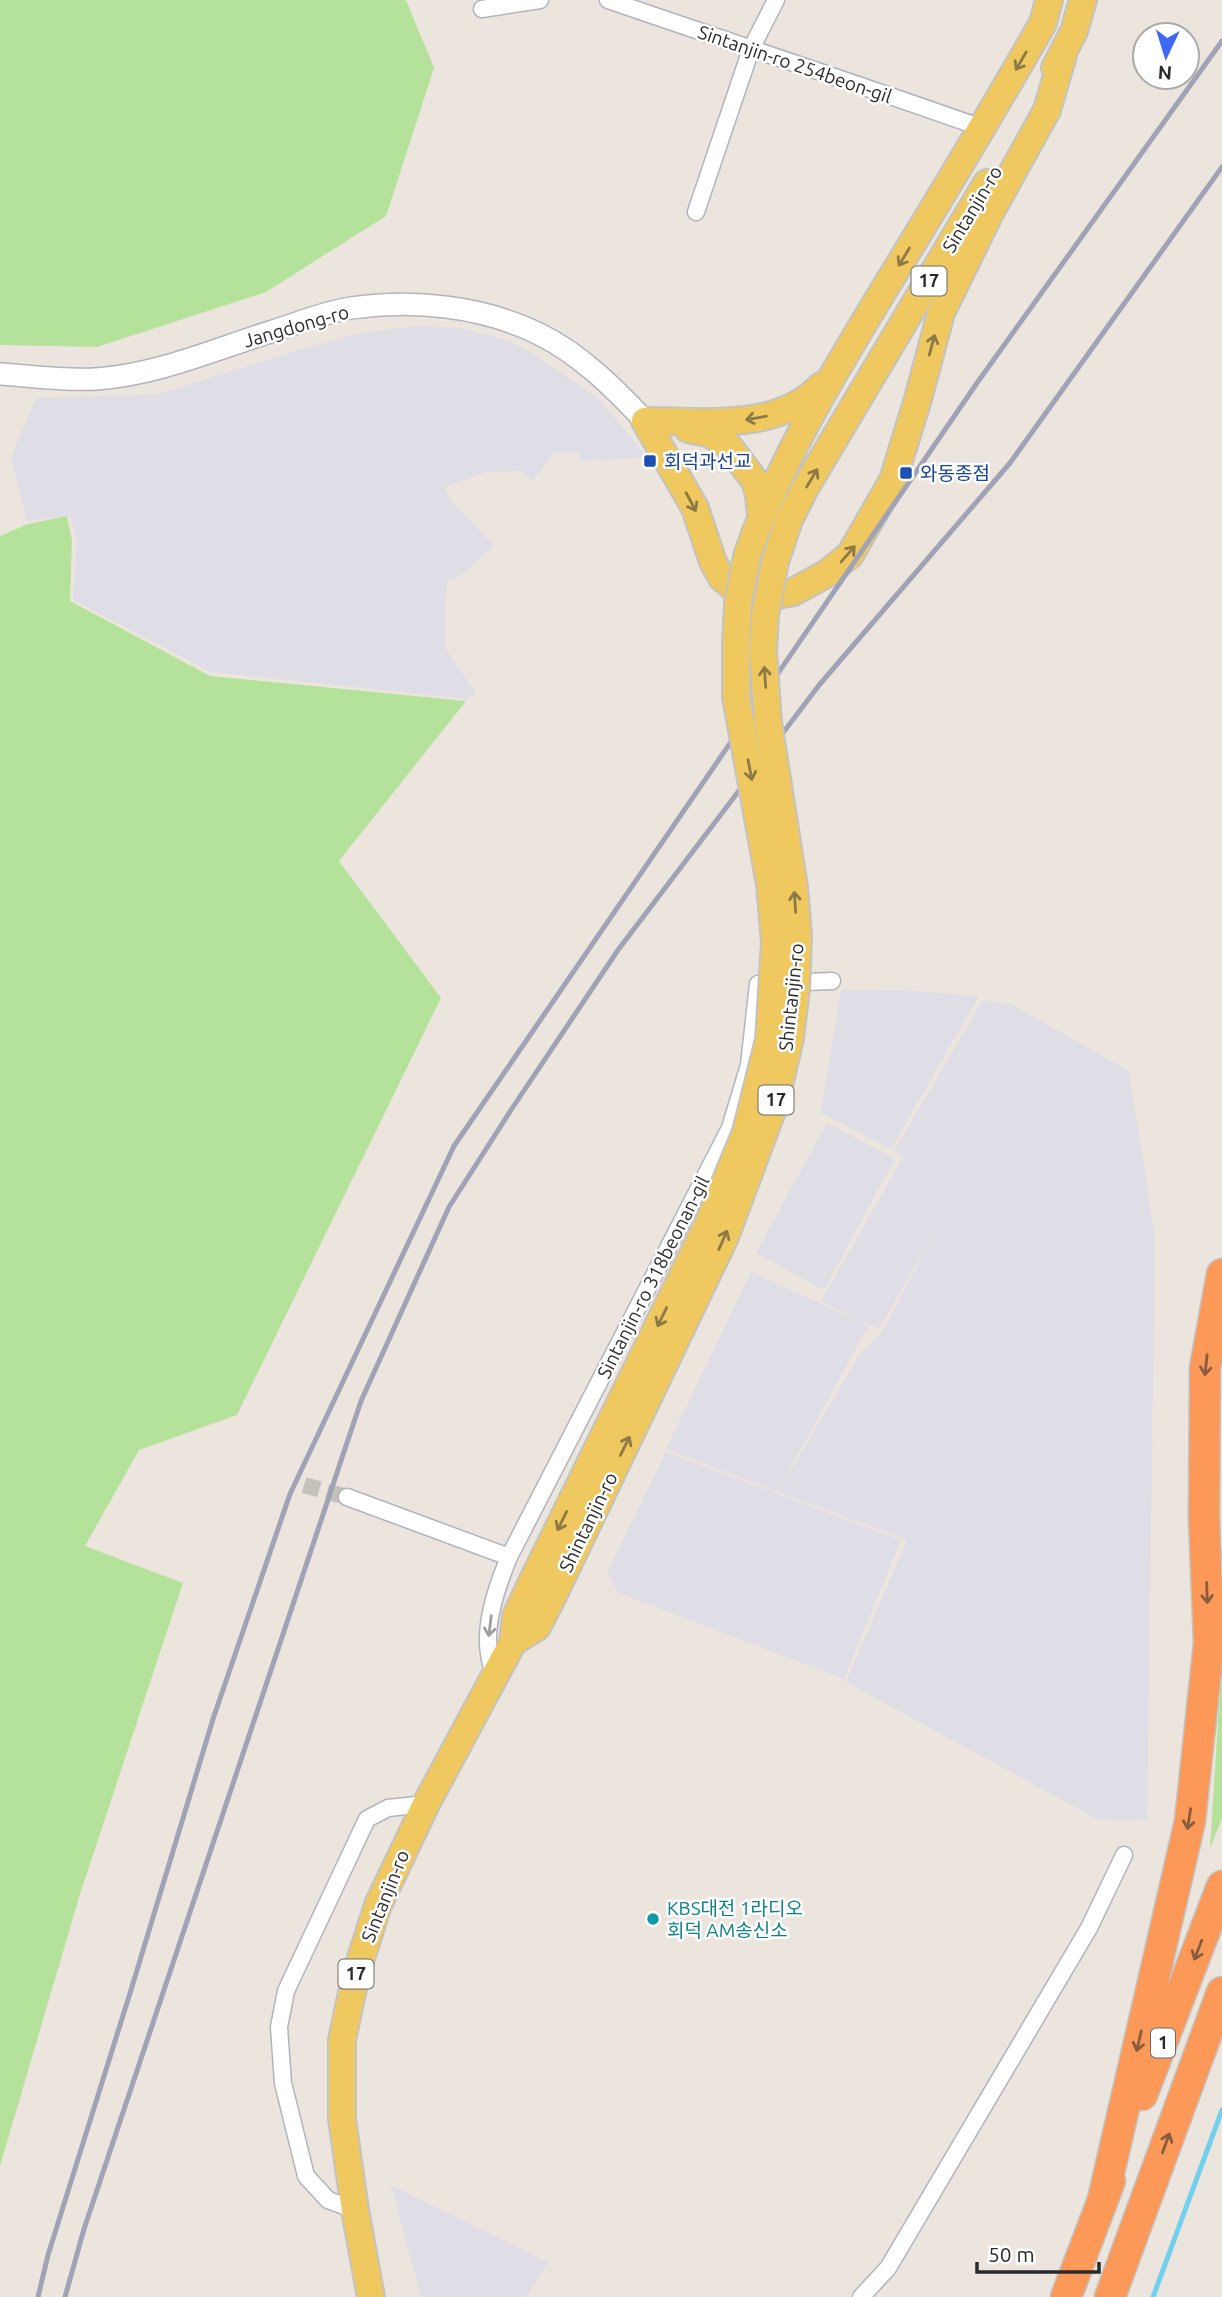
<svg xmlns="http://www.w3.org/2000/svg" width="1222" height="2297" font-family="Ubuntu,'Noto Sans KR',sans-serif">
<style>
.industrial{fill:#dfdde5}
.green{fill:#b5e29a}
.lines{fill:none;stroke-linecap:round;stroke-linejoin:round}
.stream{stroke:#71d0ed;stroke-width:5}
.minor-tunnel{stroke:#c5c0b9;stroke-width:16;stroke-dasharray:16 8;stroke-linecap:butt}
.minor-casing{stroke:#b0b4be;stroke-width:19}
.tertiary-casing{stroke:#b0b4be;stroke-width:24}
.primary-casing{stroke:#c3c3c3;stroke-width:30}
.motorway-casing{stroke:#c3c3c3;stroke-width:33}
.minor{stroke:#fff;stroke-width:16}
.tertiary{stroke:#fff;stroke-width:21}
.primary{stroke:#efc85f;stroke-width:26}
.motorway{stroke:#fc9958;stroke-width:30}
.rail{stroke:#9fa3b5;stroke-width:5}
.primary-bridge-casing{stroke:#c3c3c3;stroke-width:30;stroke-linecap:butt}
.primary-bridge{stroke:#efc85f;stroke-width:26}
.oneway{stroke:#8c7944}
.oneway2{stroke:#885c3f}
.oneway3{stroke:#9f9f9f}
.transit-dot{fill:#1a4fb4;stroke:#fff;stroke-width:2.5}
.culture-dot{fill:#0f9aa8;stroke:#fff;stroke-width:2.5}
.labels{text-anchor:middle;stroke-width:5;stroke-linejoin:round;paint-order:stroke}
.shield{fill:#fff;stroke:#6a6a6a;stroke-width:2}
.shield-label{font-size:18px;font-weight:bold;fill:#2a2a2a}
.street-label{font-size:19px;fill:#2a2a2a;stroke:#fff}
.transit-label{font-size:19px;fill:#164399;stroke:#fff;text-anchor:start}
.culture-label{font-size:19px;fill:#0d838f;stroke:#fff;text-anchor:start}
</style>
<rect width="100%" height="100%" fill="#ece5dd"/>
<!-- industrial -->
<path class="industrial" d="M417,326L461,328L509,341L530,352L599,399L647,457L580,461V453H554L533,480L521,471L487,472L445,487L450,500L494,546L460,576L447,581L445,616L446,649L476,694L467,699L211,672L73,600L77,541L70,516L27,521L11,457L36,398L159,394L295,351L365,332Z
M841,990L914,991L979,996L891,1149L821,1113Z
M983,1000L1011,1004L1129,1071L1155,1237L1147,1820L1097,1819L846,1682L907,1540L778,1492L859,1355L882,1332L939,1224L879,1329L821,1301L903,1157L894,1151Z
M827,1123L895,1159L824,1290L756,1253Z
M751,1272L869,1325L777,1492L666,1449Z
M666,1452L901,1540L844,1679L619,1593L607,1573Z
M391,2185L548,2262L526,2297H421Z"/>
<!-- green -->
<path class="green" d="M0,0H406L434,68L386,216L266,292L97,347L0,345Z
M67,516L72,540L70,601L210,676L466,701L339,861L441,998L237,1415L139,1450L85,1546L183,1583L80,1894L0,2166V536L28,524Z
M1222,1658V1818L1210,1849Z"/>
<g class="lines">
<!-- stream -->
<path class="stream" d="M1153,2297L1222,2110"/>
<!-- minor-tunnel -->
<path class="minor-tunnel" d="M304,1485L347,1497"/>
<defs>
<path id="minor" d="M608,0C733,43 858,84 982,128
M482,9L540,0
M696,212L751,49L776,0
M347,1497L509,1557
M493,1676C492,1666 488,1654 488,1643C487,1615 498,1584 509,1557L730,1128L749,1065L758,984L832,981
M355,2210L328,2200L306,2176L283,2083L279,2027L286,1991L367,1819L388,1808L426,1804
M861,2297L888,2268L1089,1928L1124,1855"/>
<path id="tertiary" d="M0,374C29,376 67,381 96,379C156,375 213,350 270,332C296,324 324,312 351,308C412,299 483,306 539,334C580,354 614,388 645,421"/>
<path id="primary" d="M1055,68L1074,31L1083,0
M645,421L695,508L713,562L722,578L737,591L767,597L793,592L826,574L850,555L893,480L918,399L941,313L990,213L1047,110L1063,55
M645,421C702,421 777,432 821,386
M688,429L708,433L727,444L755,481L759,495L761,515
M747,556C780,460 833,374 885,288C939,200 992,112 1043,23L1049,0
M775,562L789,520L805,488L987,183
M513,1642L537,1627L553,1596
M371,2297L355,2210L342,2119V2040L356,1974L378,1905L426,1804L513,1642L516,1616L531,1584"/>
<path id="motorway" d="M1142,2095L1222,1886
M1103,2199L1190,1821L1209,1643L1204,1518L1205,1368L1222,1274
M1066,2297L1110,2181
M1110,2297L1222,1992"/>
</defs>
<!-- minor casing -->
<use href="#minor" class="minor-casing"/>
<!-- tertiary casing -->
<use href="#tertiary" class="tertiary-casing"/>
<!-- primary casing -->
<use href="#primary" class="primary-casing"/>
<!-- motorway casing -->
<use href="#motorway" class="motorway-casing"/>
<!-- minor -->
<use href="#minor" class="minor"/>
<!-- tertiary -->
<use href="#tertiary" class="tertiary"/>
<!-- primary -->
<use href="#primary" class="primary"/>
<!-- motorway -->
<use href="#motorway" class="motorway"/>
<!-- rail -->
<path class="rail" d="M38,2297L48,2255L131,1990L213,1719L290,1494L454,1146L977,383L1222,41
M65,2297L84,2229L361,1401L449,1207L511,1110L618,950L820,684L1010,463L1222,167"/>
<defs>
<path id="primary-bridge" d="M531,1584L707,1226L746,1132L769,1040L775,942L770,884L736,697V644L738,603L747,556
M553,1596L725,1237L775,1103L790,1038L796,989L798,936L794,887L768,722L763,651L765,615L775,562"/>
</defs>
<!-- primary-bridge casing -->
<use href="#primary-bridge" class="primary-bridge-casing"/>
<!-- primary-bridge -->
<use href="#primary-bridge" class="primary-bridge"/>
</g>
<!-- one-way arrows -->
<defs><path id="oneway-shaft" d="M-6 0H5M1.5-3L5.5 0L1.5 3" fill="none" stroke-width="1.6" stroke-linecap="round" stroke-linejoin="round" transform="scale(1.75)"/></defs>
<g class="oneway">
<use href="#oneway-shaft" transform="translate(1021 61) rotate(120)"/>
<use href="#oneway-shaft" transform="translate(904 257) rotate(121)"/>
<use href="#oneway-shaft" transform="translate(932 345) rotate(-75)"/>
<use href="#oneway-shaft" transform="translate(756 418) rotate(170)"/>
<use href="#oneway-shaft" transform="translate(812 478) rotate(-59)"/>
<use href="#oneway-shaft" transform="translate(691 502) rotate(62)"/>
<use href="#oneway-shaft" transform="translate(848 554) rotate(-49)"/>
<use href="#oneway-shaft" transform="translate(765 677) rotate(-94)"/>
<use href="#oneway-shaft" transform="translate(750 770) rotate(79)"/>
<use href="#oneway-shaft" transform="translate(795 902) rotate(-94)"/>
<use href="#oneway-shaft" transform="translate(723 1240) rotate(-66)"/>
<use href="#oneway-shaft" transform="translate(662 1317) rotate(116)"/>
<use href="#oneway-shaft" transform="translate(625 1446) rotate(-64)"/>
<use href="#oneway-shaft" transform="translate(562 1521) rotate(116)"/>
</g>
<g class="oneway2">
<use href="#oneway-shaft" transform="translate(1206 1365) rotate(96)"/>
<use href="#oneway-shaft" transform="translate(1207 1593) rotate(88)"/>
<use href="#oneway-shaft" transform="translate(1189 1819) rotate(99)"/>
<use href="#oneway-shaft" transform="translate(1198 1950) rotate(111)"/>
<use href="#oneway-shaft" transform="translate(1139 2041) rotate(103)"/>
<use href="#oneway-shaft" transform="translate(1166 2143) rotate(-70)"/>
</g>
<use class="oneway3" href="#oneway-shaft" transform="translate(490 1626) rotate(97)"/>
<!-- markers -->
<g class="transit-dot">
<rect x="643" y="454" width="14" height="14" rx="3.5"/>
<rect x="899" y="466" width="14" height="14" rx="3.5"/>
</g>
<circle class="culture-dot" cx="653" cy="1919" r="7"/>
<g class="labels">
<!-- shield labels -->
<g class="shield">
<rect x="911.5" y="266.5" width="35" height="29" rx="5"/>
<rect x="758.5" y="1085.5" width="35" height="29" rx="5"/>
<rect x="338.5" y="1959.5" width="35" height="29" rx="5"/>
<rect x="1151" y="2028.5" width="24" height="29" rx="5"/>
</g>
<g class="shield-label">
<text x="929" y="287">17</text>
<text x="776" y="1106">17</text>
<text x="356" y="1980">17</text>
<text x="1163" y="2049">1</text>
</g>
<!-- street labels -->
<g class="street-label">
<text transform="translate(795 64) rotate(19)" y="7">Sintanjin-ro 254beon-gil</text>
<text transform="translate(972 209) rotate(-59)" y="7">Sintanjin-ro</text>
<text transform="translate(296 326) rotate(-16)" y="7">Jangdong-ro</text>
<text transform="translate(791 997) rotate(-84)" y="7">Shintanjin-ro</text>
<text transform="translate(653 1277) rotate(-63)" y="7">Sintanjin-ro 318beonan-gil</text>
<text transform="translate(588 1522) rotate(-64)" y="7">Shintanjin-ro</text>
<text transform="translate(385 1896) rotate(-68)" y="7">Sintanjin-ro</text>
</g>
<!-- transit labels -->
<g class="transit-label">
<text x="664" y="468">회덕과선교</text>
<text x="920" y="480">와동종점</text>
</g>
<!-- culture labels -->
<g class="culture-label">
<text x="667" y="1915">KBS대전 1라디오<tspan x="667" dy="22">회덕 AM송신소</tspan></text>
</g>
</g>
<!-- north arrow -->
<g transform="translate(1166 56) rotate(184)"><circle r="33" fill="#ffffff" stroke="#aaaaaa" stroke-width="2"/>
<path d="M0-5L12 26L0 18L-12 26Z" fill="#3f68f7"/>
<text y="-10" font-size="19" font-weight="bold" text-anchor="middle" fill="#2a2a2a">N</text>
</g>
<!-- scale -->
<path d="M977 2262v10h122v-10" fill="none" stroke="#2a2a2a" stroke-width="3.5"/>
<text x="988" y="2262" font-size="21" fill="#2a2a2a" stroke="#ffffff" stroke-width="5" paint-order="stroke">50 m</text>
</svg>
